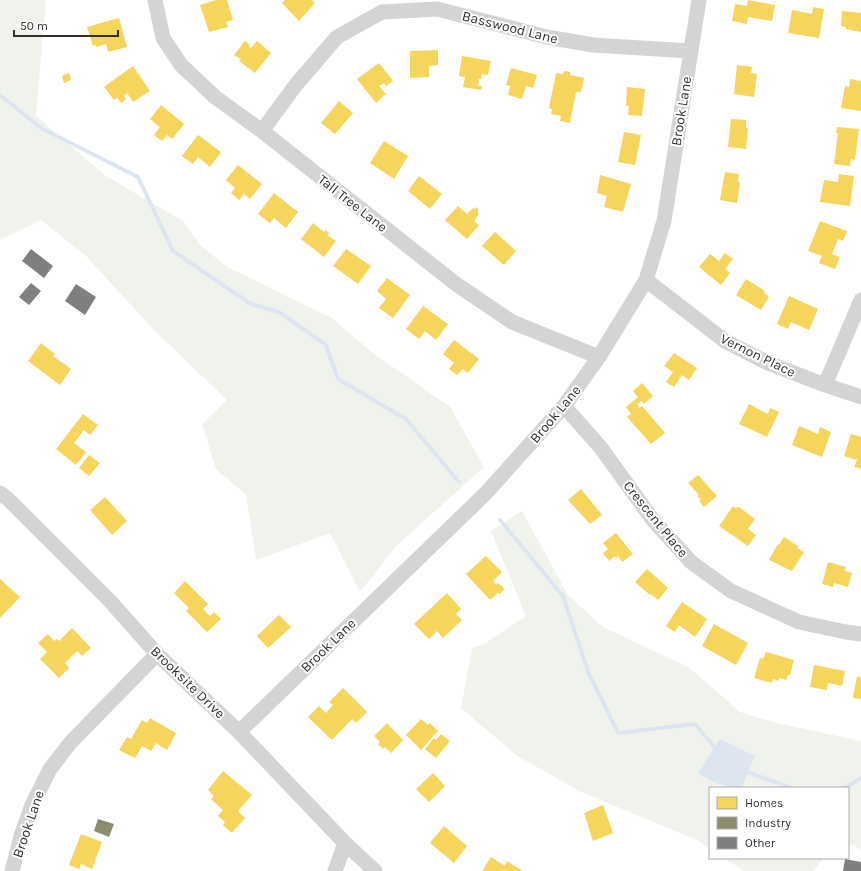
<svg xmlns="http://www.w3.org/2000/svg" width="861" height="871" font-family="Karla,sans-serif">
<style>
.green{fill:#eff3ec}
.water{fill:#dde6f0}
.homes{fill:#f6d55c}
.industry{fill:#8c8c6e}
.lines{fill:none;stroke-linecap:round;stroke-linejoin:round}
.stream{stroke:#dde6f0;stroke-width:4}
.building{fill:#7f7f7f}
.minor{stroke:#d4d4d4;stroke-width:15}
.labels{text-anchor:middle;stroke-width:4;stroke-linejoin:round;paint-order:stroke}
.street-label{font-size:14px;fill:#303030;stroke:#fff}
</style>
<rect width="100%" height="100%" fill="#fff"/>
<!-- green -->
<path class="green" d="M0,0H46L36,116L106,176L183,221L200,245L227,267L332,318L373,353L450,407L484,467L396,546L360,592L330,533L256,560L246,495L216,469L202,424L227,400L155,331L86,256L41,220L0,240Z
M522,511L568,595L603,627L690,668L740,712L777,723L861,741V851L855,845L848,846V788H742L755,756L719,785L731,788H710V849L699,841L579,791L516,755L461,708L472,648L484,644L526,616L491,531Z
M724,858H824L813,871H744Z"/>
<!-- water -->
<path class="water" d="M720,739L755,756L742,788C723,788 713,782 698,773Z"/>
<!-- homes -->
<path class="homes" d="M216,0H227L233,20L226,22L228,27L209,32L200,5Z
M285,0H312L315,3L299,21L282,3Z
M748,0L775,5L772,21L748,17L747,24L732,21L735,4L747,6Z
M813,7L824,9L819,38L788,33L792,10L812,14Z
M842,11L861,13V32L846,29V27L841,26Z
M119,18L127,47L108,52L106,44L96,47V45L93,46L87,27Z
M245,41L250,45L249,46L251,48L257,41L271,53L255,73L239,61L241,59L234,55Z
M438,50V65L429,66V77L410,78V51Z
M462,56L491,61L488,75L482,74L481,79H479L478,86H482L481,90L463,87L465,77L459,76Z
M379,63L393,81L386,86L384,83L379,86L386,94L376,103L357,79Z
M737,65L752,67L751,73L757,74L754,97L734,94Z
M133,66L150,91L133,102L127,93L124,96L126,99L121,103L117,98L114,100L104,87Z
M511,68L537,75L533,88L526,86L522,99L508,95L510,86L506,85Z
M564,71L570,72V75L584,78L581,92H576L570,123L560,121L561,116L551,114L552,109L549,108L556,73L563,74Z
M69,73L71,80L64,83L62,76Z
M850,79L861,81V111L841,108L845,86L849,87Z
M627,87L645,89L642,116L628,115L629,106H626Z
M339,101L353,113L335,134L321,123Z
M161,105L184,124L172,139L167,135L162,141L154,135L160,127L150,119Z
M731,119L746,120V128H748L746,149L728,147Z
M837,127L859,129L855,160L851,159L850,166L834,164L838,133H836Z
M624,132L641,135L635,165L618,162Z
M198,135L221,152L210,167L198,157L193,164L182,156Z
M384,141L408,156L394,179L370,163Z
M238,165L262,184L250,199L244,194L239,200L231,193L235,188L226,180Z
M725,172L739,174L738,182H740L737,203L720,200Z
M839,174L854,176L850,206L820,202L824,180L838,182Z
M600,175L631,184L623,212L604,207L607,196L597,193Z
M419,176L442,194L430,209L408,191Z
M274,193L298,212L286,228L274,218L270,223L258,214Z
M458,206L467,214L473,208L475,209L477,207L478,208V213L479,214L474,221L479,225L467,239L445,220Z
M820,221L847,231L843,241L838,239L832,254L840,257L835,269L819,263L822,256L808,251Z
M313,223L324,232L326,230L329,233L327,235L336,241L324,257L301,239Z
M495,232L516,251L504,265L482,246Z
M346,249L371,266L358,284L333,266Z
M725,253L733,259L725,269L730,273L721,285L699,267L710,254L719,261Z
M387,278L410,295L393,318L379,308L386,299L377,291Z
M746,279L765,291L764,293L769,297L761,310L736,295Z
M789,296L818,309L809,330L791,322L788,329L777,324Z
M423,306L448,324L436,340L425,331L419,339L406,329Z
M454,340L479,359L468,373L463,369L457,375L449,369L454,363L443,354Z
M41,343L55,354L53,356L71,369L60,385L28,361Z
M674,353L697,368L689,380L682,375L674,387L666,382L673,372L664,366Z
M642,383L653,396L644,404L641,401L637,404L640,408L642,406L665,433L651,444L627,417L631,414L626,407L638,397L633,391Z
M749,404L768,414L770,408L779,412L767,437L739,424Z
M83,414L98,425L90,435L84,430L74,443L86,452L76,465L56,449Z
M799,426L818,434L820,427L831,432L822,457L792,445Z
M851,434L861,437V469L854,467L857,460L844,456Z
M89,455L100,463L89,476L79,468Z
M698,475L717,496L704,507L699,501L701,500L697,496L699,495L688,483Z
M581,489L602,515L590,524L568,500Z
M105,497L127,521L112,535L90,510Z
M733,506L735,508L739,507L755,519L748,529L756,535L748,546L719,526Z
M616,533L633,554L622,562L618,556L616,558L615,556L609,561L603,553L608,549L603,543Z
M784,537L798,546L797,548L804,552L792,571L769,560L778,544L779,545Z
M486,556L502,572L493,581L496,585L497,583L501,585L504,589L500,594L498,593L491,599H489L466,574Z
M828,562L846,567L845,571L852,573L848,587L834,583L833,587L822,584Z
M647,569L668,588L658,600L651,594L650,595L635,582Z
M0,579L20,597L0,618Z
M185,581L208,604L203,609L210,616L214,612L221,619L207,632L186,611L189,608L174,593Z
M447,593L461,609L456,614L462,620L443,638L437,631L429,639L414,624Z
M682,602L707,619L695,637L679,625L675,632L666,626Z
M279,615L291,627L268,648L257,636Z
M714,624L748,643L736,665L702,646Z
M72,628L91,648L82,656L77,651L65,663L69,668L59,678L40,659L47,652L38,643L48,634L54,641L57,639L59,641Z
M766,652L794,660L790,675H788L786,680L779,678V681L773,679L772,683L754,678L760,658L763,659Z
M814,665L845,671L842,686L828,683L827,690L810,687Z
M857,676L861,677V699L853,698Z
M343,688L367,712L356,723L352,719L332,740L308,717L319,706L326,713L333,705L329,702Z
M150,718L176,733L167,750L156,743L151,751L142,746L135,758L119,750L127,737L131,739L142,720L147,723Z
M421,719L428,725L430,723L438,731L421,750L406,735Z
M387,723L403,740L391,753L385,747L383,749L378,744L380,742L374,736Z
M441,734L450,741L436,758L425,749L434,738L436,740Z
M223,771L252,795L238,811L245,818L232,833L223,825L225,822L218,816L223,810L211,799L214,796L208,790Z
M433,773L445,786L429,802L416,789Z
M603,805L613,833L593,841L584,813Z
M444,826L467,846L454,863L430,843Z
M81,834L102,842L92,869L81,864L79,869L69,865Z
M491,857L505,866L507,861L523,871H482Z"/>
<!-- industry -->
<path class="industry" d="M98,819L114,824L109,837L94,831Z"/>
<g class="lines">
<!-- stream -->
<path class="stream" d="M0,95L41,128L138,177L173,251L251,304L279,312L326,345L338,379L406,419L459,482
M500,520L563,596L589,674L618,733L695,724L717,750
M744,771L792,788
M845,788L861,778"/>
</g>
<!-- building -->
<path class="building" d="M31,249L53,266L44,278L22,261Z
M31,283L41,291L29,305L19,297Z
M76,284L96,297L85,315L65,301Z
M845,859L861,862V871H843Z"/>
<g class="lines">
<!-- minor -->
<path class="minor" d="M155,0L163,38L181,65L215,97L262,131L456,284L512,322L599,357
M262,131L295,86L337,37L382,12L437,9L547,37L593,45L690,51
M646,280L725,341L768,363L825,385L861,397
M825,385L861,300
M564,406L601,448L653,520L691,562L731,591L799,622L846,632L861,634
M0,493L8,499L110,601L157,654L239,732L345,843L375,871
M239,732L486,493L564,406L599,357L646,280L664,221L699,0
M12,871L21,836L32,805L50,769L71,742L157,654
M335,871L345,843"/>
</g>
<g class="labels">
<!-- street labels -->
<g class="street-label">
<text transform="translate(510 27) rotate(14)" y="5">Basswood Lane</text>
<text transform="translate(681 111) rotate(-81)" y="5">Brook Lane</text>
<text transform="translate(353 203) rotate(38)" y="5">Tall Tree Lane</text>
<text transform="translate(758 355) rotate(26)" y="5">Vernon Place</text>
<text transform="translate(555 414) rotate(-50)" y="5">Brook Lane</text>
<text transform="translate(656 519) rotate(51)" y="5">Crescent Place</text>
<text transform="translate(328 645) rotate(-44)" y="5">Brook Lane</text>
<text transform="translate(188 682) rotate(44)" y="5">Brooksite Drive</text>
<text transform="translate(28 824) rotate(-71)" y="5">Brook Lane</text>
</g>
</g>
<!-- legend -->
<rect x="709" y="787" width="140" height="72" fill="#ffffff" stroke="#acacac"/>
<rect x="717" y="797" width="20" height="12" fill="#f6d55c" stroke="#acacac"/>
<text x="745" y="807" font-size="12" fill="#303030">Homes</text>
<rect x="717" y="817" width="20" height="12" fill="#8c8c6e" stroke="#acacac"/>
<text x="745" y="827" font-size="12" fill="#303030">Industry</text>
<rect x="717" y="837" width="20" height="12" fill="#7f7f7f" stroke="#acacac"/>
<text x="745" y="847" font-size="12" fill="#303030">Other</text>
<!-- scale -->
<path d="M14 30v6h104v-6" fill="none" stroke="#303030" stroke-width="2"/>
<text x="20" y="30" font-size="12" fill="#303030" stroke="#ffffff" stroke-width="3" paint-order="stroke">50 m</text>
</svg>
